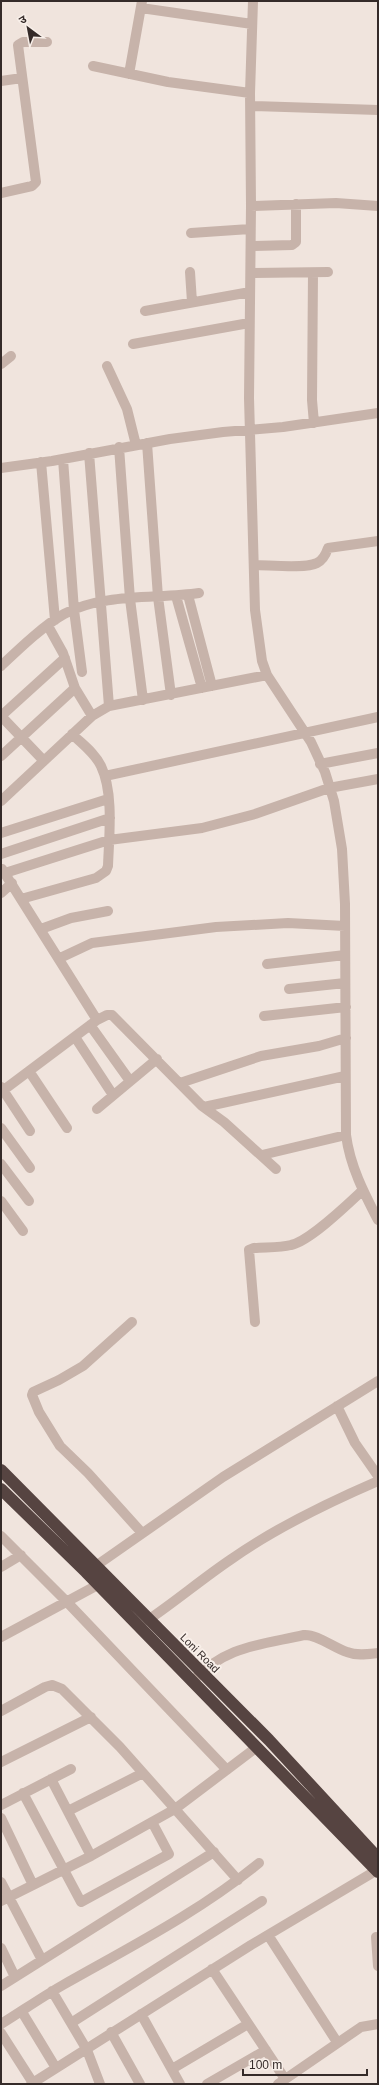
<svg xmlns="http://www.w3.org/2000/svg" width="379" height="2085" font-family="Helvetica,'Noto Sans Devanagari',sans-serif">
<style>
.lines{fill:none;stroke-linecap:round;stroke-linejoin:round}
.minor{stroke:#c7b3aa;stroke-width:10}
.highway{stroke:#564441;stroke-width:12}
.labels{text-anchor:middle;stroke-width:4;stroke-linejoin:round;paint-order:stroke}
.street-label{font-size:11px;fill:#352b29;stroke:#f8efe9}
</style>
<rect width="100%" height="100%" fill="#f0e4dd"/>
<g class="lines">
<!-- minor -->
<path class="minor" d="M253,1L250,93L251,206L249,398L255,610L262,661L267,675L311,742L325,772L334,801L342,849L345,904L346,1135C350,1166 364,1193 378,1220
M141,8L252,24
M93,66L168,82L250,93
M129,74L142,1
M1,81L22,78
M251,106L378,110
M1,193L32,186L36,182L18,45L23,42H47
M251,206L336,203L378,206
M191,233L250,229
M251,246L292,245L296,242V204
M190,272L192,302
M251,273L328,272
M313,273L312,400L314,423
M145,311L250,292
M133,344L249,323
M1,364L11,356
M107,366L127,409L136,445
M147,443L158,597L171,695
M119,447L130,599L143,700
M89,453L109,706
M63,459L74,610L82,672
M41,462L55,620
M1,468L52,461L170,439L223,432L283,427L378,413
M254,565C269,565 306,569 317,563C323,560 326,554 328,548L378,541
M188,595L212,686
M176,596L202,688
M48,626L63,653L75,688L92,716
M1,666C19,649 44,625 64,614C102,593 157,599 199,593
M1,716L65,658
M1,716L44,761
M1,756L75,688
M320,764L378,753
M105,776L378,717
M1,801L92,716L109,706L267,675
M1,833L108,799
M1,854L110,818
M2,869L97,1020
M5,873L109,840L202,828L255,814L329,788L378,779
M1,893L12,883
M21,899L96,878L106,871L108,866C109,837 114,793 101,766C95,753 82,744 72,734
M41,929L71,918L108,911
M60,958L92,943L216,927L288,923L345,926
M267,964L345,955
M289,989L345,983
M264,1016L346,1007
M90,1025L130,1081
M75,1037L113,1095
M29,1071L67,1128
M180,1083L261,1056L319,1046L346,1038
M1,1087L30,1131
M1,1092L97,1020L107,1015H112L202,1106L224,1122L276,1169
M204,1107L345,1076
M97,1109L157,1059
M1,1128L30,1168
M262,1155L346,1135
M1,1164L29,1201
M1,1201L23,1231
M132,1322L83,1366L59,1380L33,1392L32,1395L39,1412L60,1446L88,1473L142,1533
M255,1322L249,1250L254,1248C266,1247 279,1248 291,1245C310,1241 348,1204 363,1190
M337,1406L355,1443L378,1476
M1,1536L67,1602L227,1770
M1,1567L21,1555
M90,1570L223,1477L378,1381
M148,1620C176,1601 202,1579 230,1560C275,1528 327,1503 378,1481
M1,1637L105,1581
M192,1682C224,1646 260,1645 304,1635C317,1634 334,1648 347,1652C357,1656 368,1654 378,1653
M1,1711L45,1687L52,1685L62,1689L120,1747L238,1880
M1,1762L91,1717
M51,1779L91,1856
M23,1793L81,1902L169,1854L152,1822
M1,1805L71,1769
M68,1811L143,1773
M1,1818L33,1885
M1,1882L42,1960
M1,1901L91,1856L175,1809L257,1747
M268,1935L337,2042
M376,1937L378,1966
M1,1948L15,1977
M212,1969L285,2079
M1,1986L214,1852
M52,1991L87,2050L100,2084
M22,2012L56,2068
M141,2014L180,2084
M71,2023L262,1901
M1,2024C22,2011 42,1997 63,1985C130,1947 199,1912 259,1863
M111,2032L140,2084
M1,2033L33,2083
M172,2069L248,2024
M31,2084L251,1945L377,1870
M207,2084L266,2050
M278,2084L361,2027L378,2024"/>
<!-- highway -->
<path class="highway" d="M1,1470L269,1740L378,1858
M1,1489L86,1572L378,1872"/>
</g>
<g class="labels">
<!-- street labels -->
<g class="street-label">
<text transform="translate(200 1653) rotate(45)" y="4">Loni Road</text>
</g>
</g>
<!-- border -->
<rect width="379" height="2085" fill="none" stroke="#352b29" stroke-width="4"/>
<!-- north arrow -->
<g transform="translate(28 28) rotate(328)" stroke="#f8efe9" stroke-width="3" paint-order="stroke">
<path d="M0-3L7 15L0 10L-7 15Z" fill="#352b29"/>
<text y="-6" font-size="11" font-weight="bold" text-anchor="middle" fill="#352b29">उ</text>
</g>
<!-- scale -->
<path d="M243 2069v6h124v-6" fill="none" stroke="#352b29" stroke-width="2"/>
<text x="249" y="2069" font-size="12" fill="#352b29" stroke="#f8efe9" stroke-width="3" paint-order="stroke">100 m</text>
</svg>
